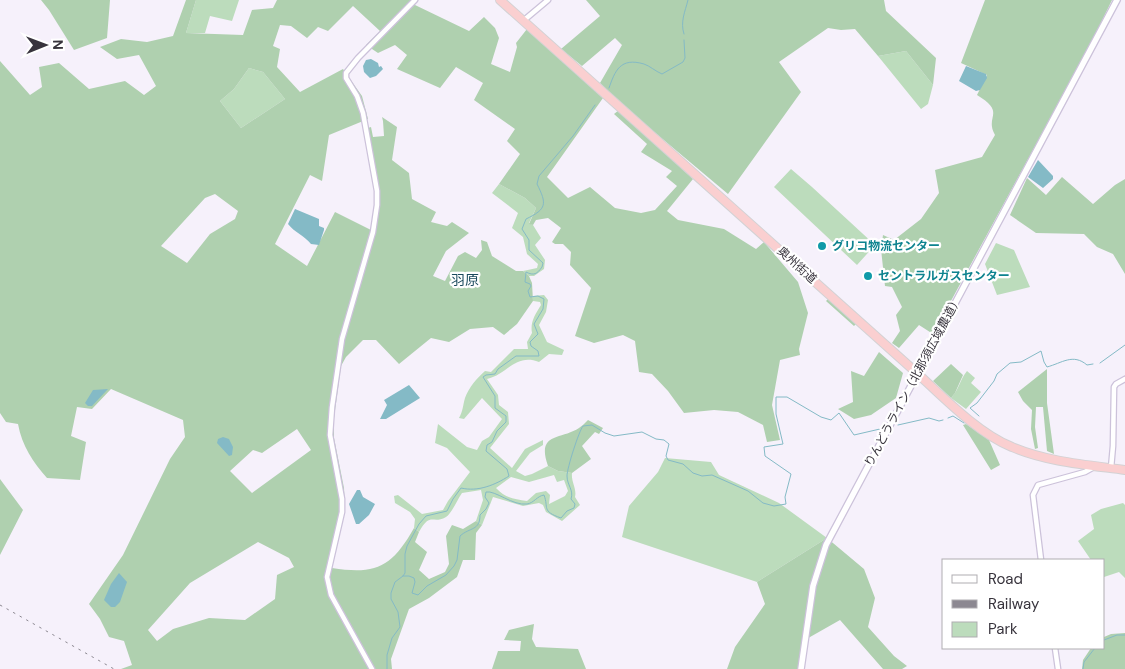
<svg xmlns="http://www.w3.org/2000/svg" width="1125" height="669" font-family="'DM Sans','Noto Sans JP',sans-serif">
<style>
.green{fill:#bcdcbc;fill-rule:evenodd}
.forest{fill:#afd0af;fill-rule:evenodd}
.water{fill:#84bac6}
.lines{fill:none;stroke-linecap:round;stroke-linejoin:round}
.stream{stroke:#84bac6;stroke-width:1}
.minor-casing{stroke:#ccc2da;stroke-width:7}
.tertiary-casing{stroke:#ccc2da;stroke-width:8}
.trunk-casing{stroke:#d3d2d4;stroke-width:10}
.minor{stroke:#fff;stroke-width:4.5}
.tertiary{stroke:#fff;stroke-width:5.5}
.trunk{stroke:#facfd0;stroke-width:8}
.rail{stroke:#8c8891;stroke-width:1;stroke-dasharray:2.5 5;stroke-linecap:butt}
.culture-dot{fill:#0f9aa8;stroke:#fff;stroke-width:2}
.labels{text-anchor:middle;stroke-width:4.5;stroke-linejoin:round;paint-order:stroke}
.culture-label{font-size:12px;font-weight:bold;fill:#0d838f;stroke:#fff;text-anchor:start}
.street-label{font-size:12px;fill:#37333c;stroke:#fff}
.neighbourhood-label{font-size:14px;fill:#1b4a5d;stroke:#fff}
</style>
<rect width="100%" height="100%" fill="#f6f1fb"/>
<!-- green -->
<path class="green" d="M196,0H239L232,21L210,16L205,33H186Z
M906,51L933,85L928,104L921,109L878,56Z
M249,68L263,72L285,99L241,128L220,101L234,89Z
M791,169L812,187L875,245L857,265L774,187Z
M499,184L525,198L536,208L529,223L533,225L541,238L535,245L545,260L544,269L534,276H529L523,271L537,268L538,264L527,254L523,237L512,228L518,213L492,193Z
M996,243L1014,250L1030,287L997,295L985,264Z
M544,295L548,300L546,312L539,325L547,342L564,350L562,355L549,354L539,362C515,353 507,375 487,379L498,395L499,405L508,412L509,424L490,448L512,468L525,449L543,440V445L530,453L516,471L525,476L532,474L548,466L558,471L572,473C571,482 577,489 575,497L580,505L562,521L546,512L543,505L539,503L523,506L493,497L482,525L476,521L483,500L481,490L462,493C457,500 452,513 446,517C432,525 431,511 419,532L414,528L415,519L410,512L395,503L394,496L398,495L422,514L443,510L448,501L470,472L447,448L435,443L438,424L467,447L477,450L482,441L489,437L502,419L482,398L464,419L459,418C463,411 463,405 465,398C469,387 477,378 485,371L491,372L514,349H528L527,342L532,333C530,322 535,315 541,305L540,302L533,301V296ZM554,475L557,482L564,480L568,491L565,496L549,504L550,495L546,491L536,493L527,501C514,499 505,498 496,488L511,477L529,482Z
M967,371L975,378L971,383L981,392L966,409L951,398C959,390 960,379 967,371Z
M665,458L711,462L719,475L779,503L827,538L757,582L622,537L629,506L658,472Z
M1123,503L1125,505V578L1119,572L1104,577V560H1091L1078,541L1094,529L1091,515L1101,509Z"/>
<!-- forest -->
<path class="forest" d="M41,0H110L107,38L74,50L49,10Z
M186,0H196L186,33L243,35L252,10L273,8L277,0H415V5L469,31L484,17L495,28L499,38L491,64L510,72L517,47L516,43L527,29L603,98L547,177L568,198L590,187L615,208L641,213L655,210L677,186L666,177L672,171L641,152L647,144L614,114L619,110L693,179L667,211L678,220L724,229L756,249L764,242L798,282L808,313L799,349L800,355L780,360L772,405L780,440L767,442L763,425L738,412L714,410L684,413L668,391L652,374L639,372L635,341L623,335L594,343L575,336L591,288L570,265L571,252L563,244H555L552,242L561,228L548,218L536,220L533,225L529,224L536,208L525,198L499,184L520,154L507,141L515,129L474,100L483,83L456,67L440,88L397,69L407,55L395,45L378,53L366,45L380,31L353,6L328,31L318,27L307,38L291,26L280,25L273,46L280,49L277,67L300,92L343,69L362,96L368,119L329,135L322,181L310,175L275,244L307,266L335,212L371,230L377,219L378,191L368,128L371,127L373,137L384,136L383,121L382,117L397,127L392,160L409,173L412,199L436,212L431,222L447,226L452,222L469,233L446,251L433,276L445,281L458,256L465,252L476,258L482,250L481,240L487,242L492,256L516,271H523L529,276L532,283L533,301L517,324L504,335L493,327L470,329L449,342L431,338L399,364L376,340H363L346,357L341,366L334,418V438L344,488L345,509L332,568C376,575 392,567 414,528L419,532L415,542L427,552L419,570L429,579L445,572L449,564L446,536L452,525L463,529L476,521L482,525L476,533L475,560H463L457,577L429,598L409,609L391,659L392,669H121L132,665L124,641L109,637L100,619L89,604L123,555L170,459L185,437L183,420L111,389L92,409L77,407L71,436L86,442L80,480L47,478C33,462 22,446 18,424L6,422L0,413V61L30,95L42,87L39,67L59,63L89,89L125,81L144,95L156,86L139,55L117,59L100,47L121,39L147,42L173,36ZM249,68L263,72L285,99L241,128L220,101L234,89ZM215,194L238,211L235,219L210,234L187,263L161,246L205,198ZM297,429L311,450L252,493L230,471L253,450L262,453ZM258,542L289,558L294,567L277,575L275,599L245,620L209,618L173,629L157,641L148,630L190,583Z
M586,0H884L886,11L936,58L933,85L906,51L878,56L855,29L841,30L828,28L779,62L801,92L728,194L622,105L600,83L622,45L615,38L582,66L561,49L600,16Z
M985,0H1112L1091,43L933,334L919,325L899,348L892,343L900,331L896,315L902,307L892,287L885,286L881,249L883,235L894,240L921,219L939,193L935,170L982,157L995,135C984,116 1007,113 977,95L987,75L961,63Z
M1062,177L1093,204L1115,185L1125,179V274L1113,254L1097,247L1084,234L1036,233L1010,215L1027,178L1046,195Z
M828,299L856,324L854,326L826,301Z
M879,352L903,373L896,398L871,415L854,419L838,409L853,402L851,371L864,376Z
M951,364L963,375L955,393L951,398L933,381Z
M1047,369V403L1054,454L1047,451L1043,407H1036L1035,427L1038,448L1035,449L1031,429L1032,410L1023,401L1018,392Z
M588,420L603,428L599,434L595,432L582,446L591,459L572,473L558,471L548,466C536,432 561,440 579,428C582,426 585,423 588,420Z
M966,424L989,440L1000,465L991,470L963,425Z
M0,479L23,510L0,555Z
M827,538L864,569L875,598L868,627L894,656L907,666L902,669H883L840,620L803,641L800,669H727L735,647L765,604L757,582Z
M534,624L532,639L536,647L578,649L586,669H492L498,651H520L521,641L504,640L509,630Z
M1125,633V669H1082L1083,660L1091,648H1104V637L1111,634Z"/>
<!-- water -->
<path class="water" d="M371,59L378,63L379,67L381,66L383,69L376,76L370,78L364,72L363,66L366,60Z
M966,66L986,74L987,78L980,90L976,91L959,81Z
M1038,160L1053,176V179L1043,188L1028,177Z
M295,209L319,219V226L324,228V230L319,245L311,244C305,236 294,232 288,224Z
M409,385L420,398L386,419H380L387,405L384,400Z
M108,389L92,406H88L85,403L93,390Z
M223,437L229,439L233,447L232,455L229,456L217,443L218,439Z
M357,490H360L363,497L375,504L369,515L359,524H356L349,504Z
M119,573L127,582L120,602L115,607H111L104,600L111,584Z"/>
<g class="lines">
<!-- stream -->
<path class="stream" d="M684,34C680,22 685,12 688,0
M609,88C615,71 620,57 644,64C650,66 655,71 662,74L683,62L685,58L684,40
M1100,363L1125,345
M979,416L970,408L977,403L994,381L997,374L1010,363L1021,362L1041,351L1044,362L1047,367C1062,363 1073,353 1087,365L1093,364
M948,418L953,416L964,423
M898,425L929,418L939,421L943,420
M403,576H409L414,578L415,582L412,593L418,595L427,586L446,575L454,566L457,560L460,536C470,527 480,531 480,515L486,509L489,503L485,497L486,492C495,490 513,506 527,504C534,503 537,496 544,495C549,508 541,511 561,518L567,511L574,508L575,504L571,499C574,490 567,485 567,476C567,468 579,431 583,426L592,425L605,433L614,436L642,432L656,439L664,440L669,444L666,456L668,460L683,464L693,473L702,476L712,475L748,491L763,503L774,506L786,504L785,497L791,474L765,456L764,447L783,444L776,414V397H787L821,417L831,420L839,413L854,435L880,429
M1104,640L1117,635H1125
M387,669V655L392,638L400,627L398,612L391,599V593L395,582L403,576L405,573V554L407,546L419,524L426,516L447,511L453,499L461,488C478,492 495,485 509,476L507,469L486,451L487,445L492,442L497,431L506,422V416L495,408V396L483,377L486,375L495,374L498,369L516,356H539L538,351L531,346L530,342L538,334L534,324L543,309L544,299L538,296L530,297L528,291L531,286L530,284L525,282L526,272C534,276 537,274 542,267L543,263L529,250V240L522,229L526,219C547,209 547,204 537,184L539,176L573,136L595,105
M1083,669L1084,662L1095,648"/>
<defs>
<path id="minor" d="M523,21L548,0
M1111,468L1113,446L1114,387L1116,384L1125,379
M1041,560L1033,495L1038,485L1085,472L1094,467
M1055,648L1058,669
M372,669L331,595L327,577L342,512V499L330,435L332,407L342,339L373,232L377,205V191L363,113L357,96L346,78V73L358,58L415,0"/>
<path id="tertiary" d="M801,669L813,586L826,545L1117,0"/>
<path id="trunk" d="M500,0L918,374C944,398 979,434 1012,447C1047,462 1088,465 1125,470"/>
</defs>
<!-- minor casing -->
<use href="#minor" class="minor-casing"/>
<!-- tertiary casing -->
<use href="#tertiary" class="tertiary-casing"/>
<!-- trunk casing -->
<use href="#trunk" class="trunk-casing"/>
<!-- minor -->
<use href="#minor" class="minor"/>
<!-- tertiary -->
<use href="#tertiary" class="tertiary"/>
<!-- trunk -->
<use href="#trunk" class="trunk"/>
<!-- rail -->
<path class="rail" d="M0,605L114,669"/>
</g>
<!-- markers -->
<g class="culture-dot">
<circle cx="822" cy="246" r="5"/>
<circle cx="868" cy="276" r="5"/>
</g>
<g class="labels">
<!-- culture labels -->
<g class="culture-label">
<text x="832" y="250">グリコ物流センター</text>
<text x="878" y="280">セントラルガスセンター</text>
</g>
<!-- street labels -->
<g class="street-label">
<text transform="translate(797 265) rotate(42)" y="4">奥州街道</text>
<text transform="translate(913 381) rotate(-62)" y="4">りんどうライン（北那須広域農道）</text>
</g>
<!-- neighbourhood labels -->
<g class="neighbourhood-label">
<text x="465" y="285">羽原</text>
</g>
</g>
<!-- legend -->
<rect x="942" y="559" width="162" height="90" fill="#ffffff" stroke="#afadb1"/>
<rect x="952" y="575" width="25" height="8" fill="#ffffff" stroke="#afadb1"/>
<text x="988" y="584" font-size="15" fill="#37333c">Road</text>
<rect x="952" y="600" width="25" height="8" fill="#8c8891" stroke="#afadb1"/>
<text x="988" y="609" font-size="15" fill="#37333c">Railway</text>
<rect x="952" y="622" width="25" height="15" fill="#bcdcbc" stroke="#afadb1"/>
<text x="988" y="634" font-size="15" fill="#37333c">Park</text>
<!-- north arrow -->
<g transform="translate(45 45) rotate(89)" stroke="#ffffff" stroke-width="4" paint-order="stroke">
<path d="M0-4L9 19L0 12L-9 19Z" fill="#37333c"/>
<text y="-8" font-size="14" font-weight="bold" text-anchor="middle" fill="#37333c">N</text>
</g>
</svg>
